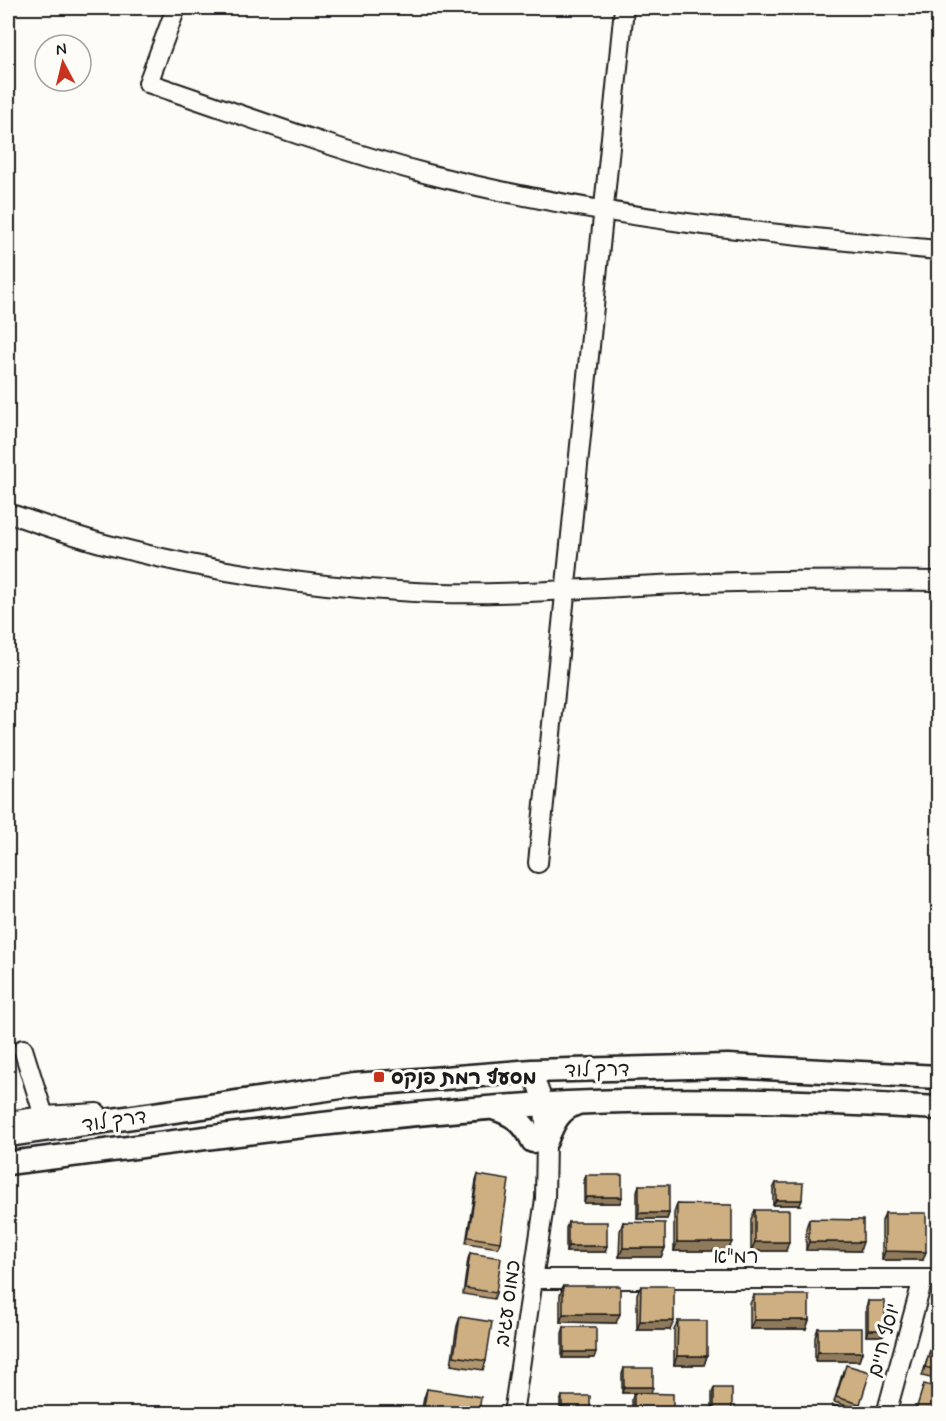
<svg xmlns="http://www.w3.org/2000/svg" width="946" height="1421" font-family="Mynerve,'Playpen Sans Hebrew',sans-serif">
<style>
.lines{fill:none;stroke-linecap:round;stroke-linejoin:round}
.minor-casing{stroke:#1c1c1c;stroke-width:22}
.major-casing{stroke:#1c1c1c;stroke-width:27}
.minor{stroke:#fdfcf7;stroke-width:18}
.major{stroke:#fdfcf7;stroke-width:22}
.wall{fill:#b19670;stroke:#1c1c1c;stroke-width:1.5}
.shaded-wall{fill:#907a5b;stroke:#1c1c1c;stroke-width:1.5}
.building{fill:#ceaf82;stroke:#1c1c1c;stroke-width:1.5}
.poi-dot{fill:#c8321e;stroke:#fdfcf7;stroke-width:2}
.labels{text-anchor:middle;stroke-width:6;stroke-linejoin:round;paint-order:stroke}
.street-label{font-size:20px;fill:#1c1c1c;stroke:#fdfcf7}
.poi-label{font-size:20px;font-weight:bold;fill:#1c1c1c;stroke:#fdfcf7;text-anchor:start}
</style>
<rect width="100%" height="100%" fill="#fdfcf7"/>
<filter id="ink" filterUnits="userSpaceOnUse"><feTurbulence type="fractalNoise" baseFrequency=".0167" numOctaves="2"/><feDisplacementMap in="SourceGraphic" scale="12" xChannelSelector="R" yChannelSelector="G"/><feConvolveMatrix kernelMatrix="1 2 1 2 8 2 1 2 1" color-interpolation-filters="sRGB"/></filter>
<g filter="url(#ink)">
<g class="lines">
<defs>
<path id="minor" d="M176,8L148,83C241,114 333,149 428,174C595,217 767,234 938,250
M8,513C43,525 79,538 116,547C213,572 314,587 414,592C504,597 594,587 683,584C768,580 853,580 938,581
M538,863L624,8
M23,1049L44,1116L97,1113
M8,1121L44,1116
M534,1279H938
M513,1414L545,1199L546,1141L544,1104L532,1071
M886,1414L923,1279"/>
<path id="major" d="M493,1108C513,1114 524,1122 533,1141
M8,1135L355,1085L532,1071L728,1066L938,1077
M546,1141C553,1123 559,1109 578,1103
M8,1163C181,1142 355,1116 530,1105C666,1096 803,1101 938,1108"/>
</defs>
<!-- minor casing -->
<use href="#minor" class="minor-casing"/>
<!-- major casing -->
<use href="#major" class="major-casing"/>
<!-- minor -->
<use href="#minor" class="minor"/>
<!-- major -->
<use href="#major" class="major"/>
</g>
<!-- wall -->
<path class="wall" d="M478,1175L500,1242L498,1248L466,1243L476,1181Z
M586,1175L622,1197L620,1203H584V1181Z
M776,1183L800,1205H773V1189Z
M639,1185L669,1213L667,1219H637V1191Z
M677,1204L728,1251H674V1213Z
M755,1210L786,1251H751V1219Z
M885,1213L923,1260H882V1221Z
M809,1219L860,1251L806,1250V1228Z
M568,1222L605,1252H566V1228Z
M623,1222L665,1248L661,1257H619L620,1231Z
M470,1253L496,1293L494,1299L463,1294L468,1259Z
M563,1286L616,1323L560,1322V1295Z
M641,1286L670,1330H637V1294Z
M754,1295L809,1320L806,1329H750V1304Z
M868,1301L883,1336H866V1307Z
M460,1317L486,1361L483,1370L451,1365L457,1326Z
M678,1321L707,1356L704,1365H674V1329Z
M564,1327L594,1358H562V1333Z
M818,1328L862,1352L859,1361H815V1337Z
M935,1334L939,1335V1380L922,1376Z
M624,1368L651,1393H622V1374Z
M843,1371L860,1404L858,1409L834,1402Z
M714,1388L731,1413H712V1393Z
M427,1389L479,1413H421L424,1398Z
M634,1393L673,1413H632V1399Z
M562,1396L590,1413H560V1402Z"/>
<!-- shaded-wall -->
<path class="shaded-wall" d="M586,1197H622L620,1203H584Z
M776,1200H802L800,1205H773Z
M639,1213H669L667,1219H637Z
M677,1242H732L728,1251H674Z
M755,1242H789L786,1251H751Z
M809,1242H863L860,1251L806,1250Z
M568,1246H607L605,1252H566Z
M623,1248H665L661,1257H619Z
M885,1251L926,1252L923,1260H882Z
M563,1314H620L616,1323L560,1322Z
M754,1320H809L806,1329H750Z
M640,1321H674L670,1330H637Z
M868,1330H885L883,1336H866Z
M564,1352H596L594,1358H562Z
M818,1352H862L859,1361H815Z
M677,1356H707L704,1365H674Z
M624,1387H653L651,1393H622Z
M714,1412H732L731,1413H714Z"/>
<!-- building -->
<path class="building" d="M478,1175L509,1180L500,1242L468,1237Z
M586,1175H622V1197H586Z
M776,1183H803L802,1200H776Z
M639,1185H669V1213H639Z
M677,1204L732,1205V1242H677Z
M755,1210H789V1242H755Z
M885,1213H926V1252L885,1251Z
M809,1219L863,1220V1242H809Z
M568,1222H607V1246H568Z
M623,1222L665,1223V1248H623Z
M470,1253L501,1258L496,1293L465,1288Z
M563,1286H620V1314H563Z
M641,1286H674V1321H640Z
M754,1295H809V1320H754Z
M868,1301H885V1330H868Z
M460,1317L492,1322L486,1361L454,1356Z
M678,1321H707V1356H677Z
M564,1327H596V1352H564Z
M818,1328H862V1352H818Z
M935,1334L939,1335V1371L925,1367Z
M846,1365L870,1372L860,1404L836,1397Z
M624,1368H653V1387H624Z
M924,1384L939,1388V1413H915Z
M714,1388H732V1412H714Z
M427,1389L481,1397L479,1413H423Z
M634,1393L673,1394V1413H634Z
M562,1396H590V1413H562Z
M833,1405L860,1413H830Z"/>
</g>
<!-- markers -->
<rect class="poi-dot" x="373" y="1071" width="12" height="12" rx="3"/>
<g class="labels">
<!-- street labels -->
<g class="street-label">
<text transform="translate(597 1069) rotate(-1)" y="7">דרך לוד</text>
<text transform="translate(114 1120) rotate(-8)" y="7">דרך לוד</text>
<text x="736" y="1263">רמ"א</text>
<text transform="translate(507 1303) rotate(-82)" y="7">כמוס עגיב</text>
<text transform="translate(883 1340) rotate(-75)" y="7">יוסף חיים</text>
</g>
<!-- poi labels -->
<g class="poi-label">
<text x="391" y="1084">מסעף רמת פנקס</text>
</g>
</g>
<!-- margin -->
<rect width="946" height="1421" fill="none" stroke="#fdfcf7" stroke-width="30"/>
<rect x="15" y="15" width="916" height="1391" fill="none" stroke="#1c1c1c" stroke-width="2" filter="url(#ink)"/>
<!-- north arrow -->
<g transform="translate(63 63) rotate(353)"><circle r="28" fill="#fdfcf7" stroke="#a3a29f" stroke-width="1.5"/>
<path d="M0-4.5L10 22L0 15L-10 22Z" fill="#c8321e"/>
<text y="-9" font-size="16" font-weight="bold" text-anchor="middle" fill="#1c1c1c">N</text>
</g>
</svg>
